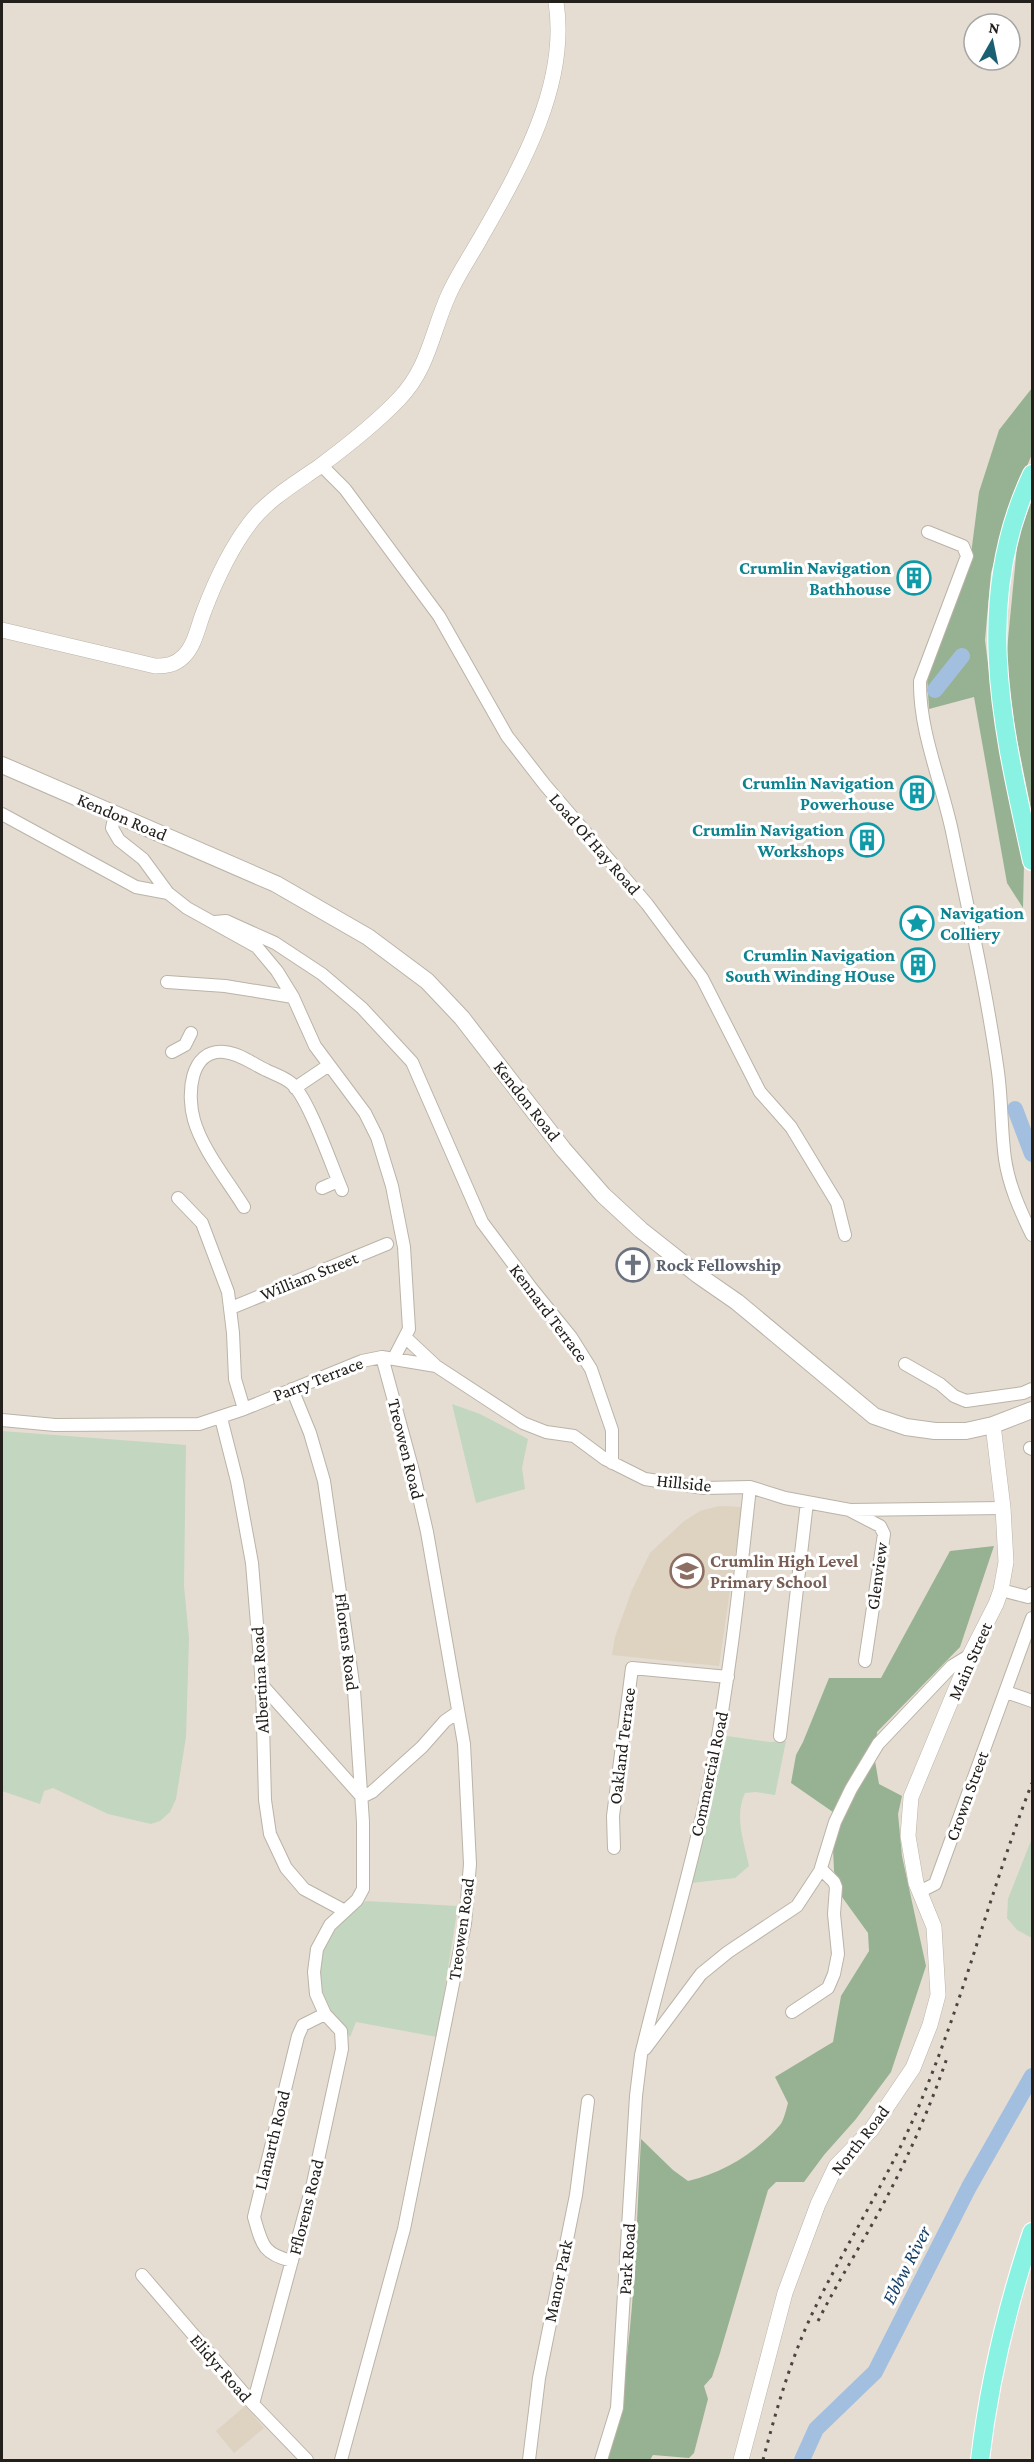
<svg xmlns="http://www.w3.org/2000/svg" width="1034" height="2462" font-family="'Crimson Pro',serif">
<style>
.built{fill:#ded2c0}
.green{fill:#c3d6bf}
.forest{fill:#97b292}
.lines{fill:none;stroke-linecap:round;stroke-linejoin:round}
.river{stroke:#a3bfdf;stroke-width:16}
.minor-casing{stroke:#bab3a7;stroke-width:14}
.tertiary-casing{stroke:#bab3a7;stroke-width:16}
.secondary-casing{stroke:#bab3a7;stroke-width:18}
.primary-casing{stroke:#fff;stroke-width:20}
.minor{stroke:#fff;stroke-width:12}
.tertiary{stroke:#fff;stroke-width:15}
.secondary{stroke:#fff;stroke-width:16}
.primary{stroke:#89f2e2;stroke-width:18}
.rail{stroke:#494540;stroke-width:3;stroke-dasharray:3 6;stroke-linecap:butt}
.labels{text-anchor:middle;stroke-width:6;stroke-linejoin:round;paint-order:stroke}
.culture-label{font-size:18px;font-weight:bold;fill:#0d838f;stroke:#fff;text-anchor:end}
.street-label{font-size:18px;fill:#23201c;stroke:#fff}
.worship-label{font-size:18px;font-weight:bold;fill:#5b616d;stroke:#fff;text-anchor:start}
.education-label{font-size:18px;font-weight:bold;fill:#785e54;stroke:#fff;text-anchor:start}
.water-label{font-size:20px;font-style:italic;fill:#143e67;stroke:#fff}
</style>
<rect width="100%" height="100%" fill="#e5ddd2"/>
<!-- built -->
<path class="built" d="M719,1506L742,1507L719,1666L612,1655L615,1637L632,1590L650,1553L683,1522L700,1511Z
M245,2406L264,2428L234,2453L216,2431Z"/>
<!-- green -->
<path class="green" d="M452,1404L480,1414L528,1439L522,1468L525,1489L476,1503Z
M2,1431L186,1445L184,1586L189,1638L186,1737L176,1799L170,1812L160,1821L151,1824L108,1814L53,1788L44,1791L40,1804L2,1791Z
M727,1736L770,1742L786,1741L775,1795L756,1792L745,1793C734,1816 744,1842 749,1866L735,1878L691,1883Z
M1032,1838V1938L1017,1930L1007,1918L1008,1899Z
M366,1901L458,1906L437,2037L356,2022L350,2037C343,2026 334,2017 329,2006C304,1960 331,1929 366,1901Z"/>
<!-- forest -->
<path class="forest" d="M1032,388V454L1008,512L991,573L985,640L995,720L1024,864L1023,908L1007,883L974,697L929,709L927,678L971,554L979,492L999,430Z
M1032,500V814L1015,730L1006,660L1018,536Z
M994,1546L960,1647L877,1732L875,1761L879,1784L902,1796L898,1814L902,1856L926,1966L891,2072L856,2119L824,2155L804,2182H776L768,2190L720,2353L712,2377L704,2386L708,2399L694,2453L689,2458L653,2455L650,2460H608C635,2356 635,2246 641,2139L673,2170L688,2181C723,2173 756,2153 780,2125C784,2120 786,2110 788,2103L775,2077L833,2042L841,1996L869,1951L868,1933L842,1897L834,1871L833,1848L843,1819L791,1783L796,1755L803,1742L829,1678H881L950,1551Z"/>
<g class="lines">
<!-- river -->
<path class="river" d="M935,690L962,656
M1015,1109L1032,1154
M802,2460L816,2429L875,2372L969,2187L1032,2076"/>
<defs>
<path id="minor" d="M321,465L345,489L439,616L507,736L545,785L647,904L702,978L760,1092L791,1127L837,1203L845,1235
M928,532L963,546L967,556L920,681C919,733 943,785 953,836C969,914 987,993 998,1072C1002,1101 1001,1130 1005,1159C1009,1186 1020,1210 1032,1235
M2,814L136,887L168,893
M115,814L112,828L119,840L143,859L168,893L187,908L257,947L277,971L293,997L315,1046L365,1113L377,1137L392,1186L404,1247L409,1329L394,1358
M215,922L226,921L275,943L322,974L362,1008L412,1062L482,1222L532,1289L571,1337L591,1369L612,1430V1463
M167,982L225,986L293,997
M172,1052L185,1045L191,1033
M295,1088L329,1065
M322,1188L338,1181
M178,1198L202,1223L228,1292L233,1333L235,1379L244,1409
M244,1207C228,1181 202,1149 194,1120C187,1096 189,1049 224,1052C239,1053 253,1064 266,1070C274,1074 284,1077 291,1083C308,1096 332,1167 342,1190
M231,1308L387,1244
M405,1337L435,1365
M905,1364L940,1384L954,1396L966,1401L1023,1393L1032,1389
M221,1418L237,1481L252,1563L262,1685L265,1800L270,1834L286,1868L304,1889L345,1911
M2,1420L55,1425L199,1424L244,1409L362,1361L382,1357L436,1366L523,1423L546,1432L574,1436L605,1459L645,1479L704,1488L750,1487L785,1498L850,1510L1003,1508
M1030,1448L1032,1449
M851,1511L880,1526L884,1534L865,1661
M1001,1590L1028,1597L1032,1593
M262,1685L362,1797L372,1792L422,1747L445,1721L458,1712
M1006,1692L1032,1701
M780,1736L807,1502
M614,1848L613,1816L632,1668L728,1677
M919,1892L935,1884L1032,1618
M792,2012L828,1988L834,1974L838,1954L834,1914L836,1887L834,1882L821,1869
M645,2049L701,1974L728,1952L797,1906L820,1871L835,1822L851,1789L878,1744L952,1666L970,1655
M292,2261C263,2254 262,2245 254,2217L298,2036L303,2025L325,2014
M142,2275L253,2404L307,2460
M253,2404L313,2183L342,2049L341,2031L325,2014L316,1994L314,1972L317,1949L330,1925L357,1900L363,1889V1822L354,1690L324,1481L310,1433L292,1389
M341,2460L404,2229L465,1924L470,1864L464,1744L427,1532L413,1471L382,1357
M529,2460L539,2378L576,2195L588,2101
M601,2460L617,2408L636,2096L641,2055C662,1968 688,1882 707,1794C728,1693 739,1590 750,1487"/>
<path id="tertiary" d="M2,630L155,666C167,666 175,665 184,656C195,645 198,626 204,611C215,582 231,548 250,523C268,499 296,483 320,466C347,446 376,423 399,399C429,368 432,331 449,294C458,274 470,257 480,239C520,169 569,85 556,2
M741,2460L785,2293L818,2204L836,2166L871,2130L913,2068L930,2025L938,1995L934,1927L916,1883L908,1836L911,1797L970,1655L996,1604L1001,1590L1006,1562L1003,1508L993,1425"/>
<path id="secondary" d="M2,765L276,884L368,937L427,981L462,1018L563,1149L603,1195L641,1230L698,1275L737,1302L874,1416L906,1427L935,1431H966L993,1425L1032,1410"/>
<path id="primary" d="M1032,474C971,603 1003,729 1032,861
M980,2460C989,2382 1007,2307 1032,2232"/>
</defs>
<!-- minor casing -->
<use href="#minor" class="minor-casing"/>
<!-- tertiary casing -->
<use href="#tertiary" class="tertiary-casing"/>
<!-- secondary casing -->
<use href="#secondary" class="secondary-casing"/>
<!-- primary casing -->
<use href="#primary" class="primary-casing"/>
<!-- minor -->
<use href="#minor" class="minor"/>
<!-- tertiary -->
<use href="#tertiary" class="tertiary"/>
<!-- secondary -->
<use href="#secondary" class="secondary"/>
<!-- primary -->
<use href="#primary" class="primary"/>
<!-- rail -->
<path class="rail" d="M818,2321C837,2283 860,2247 880,2210C907,2160 930,2108 948,2055
M763,2460C776,2411 790,2361 812,2314C847,2241 893,2172 923,2096C965,1994 992,1886 1032,1783"/>
</g>
<!-- icons -->
<defs>
<symbol id="building-ring" viewBox="-11 -11 22 22"><circle r="9.5" fill="#fff" stroke="#0f9aa8" stroke-width="1.5"/><path d="M-4-6H4V6H1V3H-1V6H-4ZM-2.5-4.3h1.7v1.8h-1.7ZM.8-4.3h1.7v1.8H.8ZM-2.5-1h1.7V.8h-1.7ZM.8-1h1.7V.8H.8Z" fill="#0f9aa8"/></symbol>
<symbol id="sight-ring" viewBox="-11 -11 22 22"><circle r="9.5" fill="#fff" stroke="#0f9aa8" stroke-width="1.5"/><path d="M0-6L1.8-2.2L6-1.7L2.9 1.2L3.7 5.4L0 3.3L-3.7 5.4L-2.9 1.2L-6-1.7L-1.8-2.2Z" fill="#0f9aa8"/></symbol>
<symbol id="church-ring" viewBox="-11 -11 22 22"><circle r="9.5" fill="#fff" stroke="#6b7280" stroke-width="1.5"/><path d="M-1.2-6h2.4v3.5h3.3v2.4h-3.3V6h-2.4V-.1h-3.3v-2.4h3.3Z" fill="#6b7280"/></symbol>
<symbol id="school-ring" viewBox="-11 -11 22 22"><circle r="9.5" fill="#fff" stroke="#8d6e63" stroke-width="1.5"/><path d="M0-5L7-2L0 1L-7-2ZM-4 1L0 2.5L4 1V4Q0 6-4 4Z" fill="#8d6e63"/></symbol>
</defs>
<g fill-rule="evenodd">
<use href="#building-ring" x="895" y="559" width="38" height="38"/>
<use href="#building-ring" x="898" y="774" width="38" height="38"/>
<use href="#building-ring" x="848" y="821" width="38" height="38"/>
<use href="#sight-ring" x="898" y="904" width="38" height="38"/>
<use href="#building-ring" x="899" y="946" width="38" height="38"/>
<use href="#church-ring" x="614" y="1246" width="38" height="38"/>
<use href="#school-ring" x="668" y="1552" width="38" height="38"/>
</g>
<g class="labels">
<!-- culture labels -->
<g class="culture-label">
<text x="891" y="574">Crumlin Navigation<tspan x="891" dy="21">Bathhouse</tspan></text>
<text x="894" y="789">Crumlin Navigation<tspan x="894" dy="21">Powerhouse</tspan></text>
<text x="844" y="836">Crumlin Navigation<tspan x="844" dy="21">Workshops</tspan></text>
<text x="940" y="919" text-anchor="start">Navigation<tspan x="940" dy="21">Colliery</tspan></text>
<text x="895" y="961">Crumlin Navigation<tspan x="895" dy="21">South Winding HOuse</tspan></text>
</g>
<!-- street labels -->
<g class="street-label">
<text transform="translate(122 817) rotate(23)" y="6">Kendon Road</text>
<text transform="translate(595 844) rotate(49)" y="6">Load Of Hay Road</text>
<text transform="translate(527 1101) rotate(52)" y="6">Kendon Road</text>
<text transform="translate(309 1276) rotate(-22)" y="6">William Street</text>
<text transform="translate(549 1313) rotate(53)" y="6">Kennard Terrace</text>
<text transform="translate(318 1379) rotate(-21)" y="6">Parry Terrace</text>
<text transform="translate(406 1449) rotate(76)" y="6">Treowen Road</text>
<text transform="translate(684 1483) rotate(6)" y="6">Hillside</text>
<text transform="translate(877 1576) rotate(-82)" y="6">Glenview</text>
<text transform="translate(347 1642) rotate(83)" y="6">Fflorens Road</text>
<text transform="translate(970 1661) rotate(-66)" y="6">Main Street</text>
<text transform="translate(260 1680) rotate(-93)" y="6">Albertina Road</text>
<text transform="translate(622 1746) rotate(-83)" y="6">Oakland Terrace</text>
<text transform="translate(709 1774) rotate(-78)" y="6">Commercial Road</text>
<text transform="translate(967 1796) rotate(-70)" y="6">Crown Street</text>
<text transform="translate(461 1929) rotate(-82)" y="6">Treowen Road</text>
<text transform="translate(272 2140) rotate(-76)" y="6">Llanarth Road</text>
<text transform="translate(860 2140) rotate(-52)" y="6">North Road</text>
<text transform="translate(306 2207) rotate(-76)" y="6">Fflorens Road</text>
<text transform="translate(627 2259) rotate(-86)" y="6">Park Road</text>
<text transform="translate(558 2281) rotate(-78)" y="6">Manor Park</text>
<text transform="translate(221 2368) rotate(49)" y="6">Elidyr Road</text>
</g>
<!-- worship labels -->
<g class="worship-label">
<text x="656" y="1271">Rock Fellowship</text>
</g>
<!-- education labels -->
<g class="education-label">
<text x="710" y="1567">Crumlin High Level<tspan x="710" dy="21">Primary School</tspan></text>
</g>
<!-- water labels -->
<g class="water-label">
<text transform="translate(906 2265) rotate(-63)" y="7">Ebbw River</text>
</g>
</g>
<!-- border -->
<rect width="1034" height="2462" fill="none" stroke="#23201c" stroke-width="6"/>
<!-- north arrow -->
<g transform="translate(992 42) rotate(9)"><circle r="28" fill="#ffffff" stroke="#a7a6a4" stroke-width="1.5"/>
<path d="M0-4.5L10 22L0 15L-10 22Z" fill="#1a6071"/>
<text y="-9" font-size="16" font-weight="bold" text-anchor="middle" fill="#23201c">N</text>
</g>
</svg>
